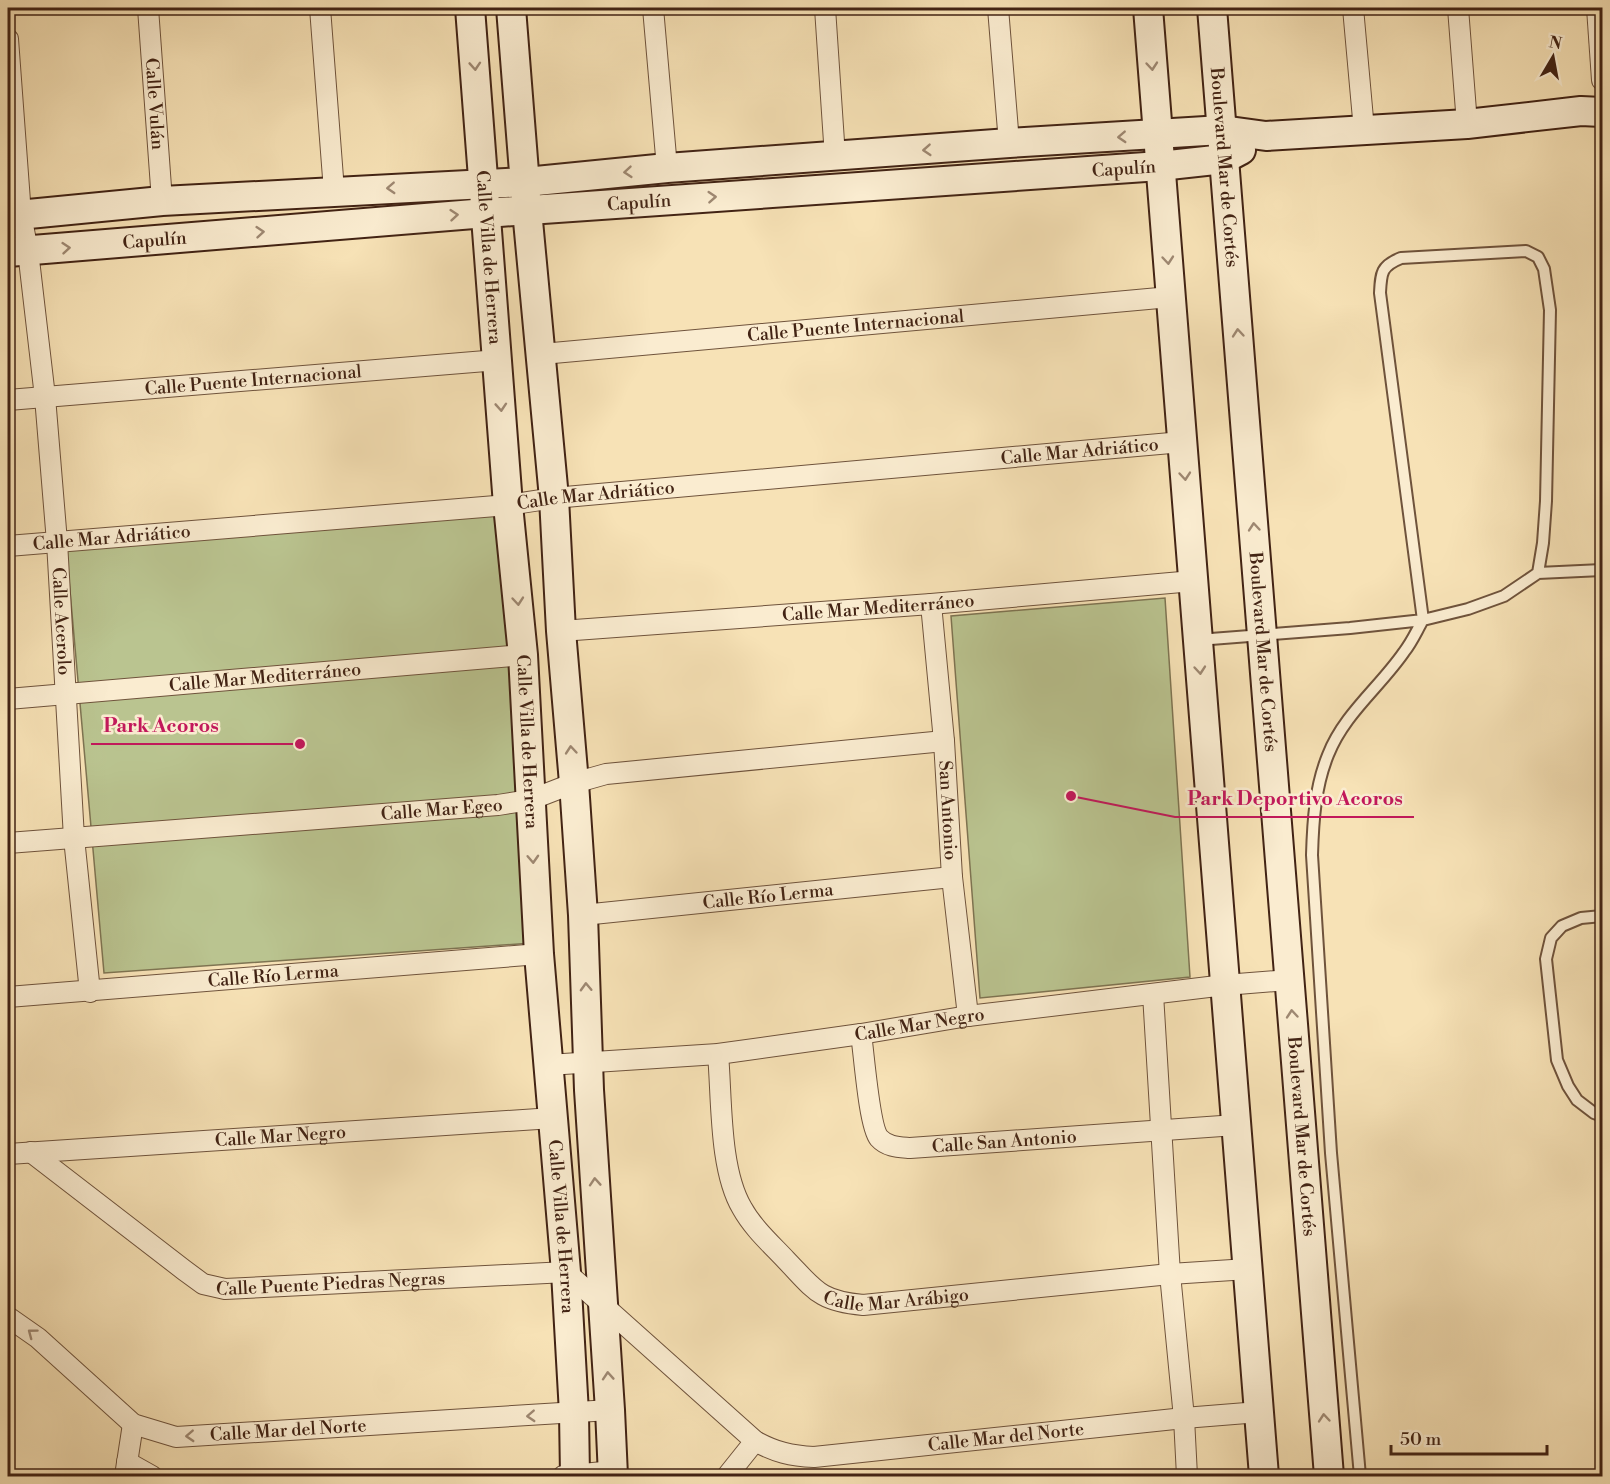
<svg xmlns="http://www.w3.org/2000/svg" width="1610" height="1484" font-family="'Libre Bodoni',serif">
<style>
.green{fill:#bac490;stroke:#7e7452;stroke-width:1.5}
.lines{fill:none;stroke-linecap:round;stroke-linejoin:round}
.lane-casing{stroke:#6f533c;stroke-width:14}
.street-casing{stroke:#6f533c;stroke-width:22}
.secondary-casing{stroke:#422314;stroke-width:32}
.lane{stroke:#faecd0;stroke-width:10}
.street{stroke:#faecd0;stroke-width:20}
.secondary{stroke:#faecd0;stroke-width:28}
.oneway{stroke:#9e8872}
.labels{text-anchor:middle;stroke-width:5;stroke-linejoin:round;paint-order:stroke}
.street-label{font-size:18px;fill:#422314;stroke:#faecd0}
.leader{fill:none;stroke:#c2185b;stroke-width:2}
.callout-dot{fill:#c2185b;stroke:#faecd0;stroke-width:2}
.callout-label{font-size:20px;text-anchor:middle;font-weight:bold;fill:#c2185b;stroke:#faecd0;stroke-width:5;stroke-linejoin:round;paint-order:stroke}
</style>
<rect width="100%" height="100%" fill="#f7e2b6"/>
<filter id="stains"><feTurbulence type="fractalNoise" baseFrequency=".00333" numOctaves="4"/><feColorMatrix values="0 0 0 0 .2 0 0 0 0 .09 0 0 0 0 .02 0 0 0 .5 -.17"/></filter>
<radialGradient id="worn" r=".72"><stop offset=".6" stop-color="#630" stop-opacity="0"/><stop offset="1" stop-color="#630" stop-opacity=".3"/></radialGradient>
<!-- green -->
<path class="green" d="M482,515L500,516L532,943L104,973L66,546Z
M1165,598L1190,977L980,998L951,616Z"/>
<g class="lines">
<defs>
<path id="lane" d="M1538,573L1602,570
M1198,640L1350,628L1423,620L1468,609L1504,596L1538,573L1543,543L1546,501L1550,310L1544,269L1538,257L1526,251L1401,258C1381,266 1381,273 1380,293L1423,620C1417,630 1412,642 1404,652C1380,687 1344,714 1328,755C1315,787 1313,821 1312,855L1331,1153L1360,1476
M1602,916L1581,918L1562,926L1551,938L1546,959L1557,1060L1568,1086L1577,1100L1594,1113L1602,1116"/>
<g id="street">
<path id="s1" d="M148,8L162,201"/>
<path d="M320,8L334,191"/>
<path d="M653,8L667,168"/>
<path d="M825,8L835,157"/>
<path d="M998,8L1009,143"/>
<path d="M1353,8L1364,130"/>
<path d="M1458,8L1467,124"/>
<path d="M1597,8L1602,80"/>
<path id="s2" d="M8,39L21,215L28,251L45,397L57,542L74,838L90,992"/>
<path id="s3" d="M542,354L1170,297"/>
<path id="s4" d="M8,400L498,360"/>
<path id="s5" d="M8,546L508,505L554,498L1182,442"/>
<path id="s6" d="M931,604L944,741L952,877L968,1016"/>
<path id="s7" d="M561,631L931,604L1193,581"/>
<path id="s8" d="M8,699L523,655"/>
<path id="s9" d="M8,843L498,805L530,800L574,783L606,774L944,741"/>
<path id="s10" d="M583,915L952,877"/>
<path d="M1153,994L1170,1274L1184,1418L1187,1476"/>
<path id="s11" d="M8,997L539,954"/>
<path id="s12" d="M861,1034C864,1053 869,1126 879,1138C887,1147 899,1147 910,1148L1236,1125"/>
<path id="s13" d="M718,1054C722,1099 719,1169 742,1208C753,1228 771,1244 786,1260C815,1290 819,1301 863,1305L1170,1274L1248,1269"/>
<path id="s14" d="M548,1065L718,1054L861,1034L968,1016L1225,985L1289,980"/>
<path id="s15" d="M31,1152L184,1270L203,1284L225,1289L566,1272L755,1441C775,1452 791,1456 814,1457L1184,1418L1259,1412"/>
<path id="s16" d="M8,1154L553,1118"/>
<path id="s17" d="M8,1317L38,1338L133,1424L176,1437L610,1410"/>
<path d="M127,1462L152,1476"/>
<path d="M125,1476L133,1424"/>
<path d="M563,1476L613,1471"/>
<path d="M727,1476L755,1441"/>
</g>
<g id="secondary">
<path id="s18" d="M470,8L508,505L523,655L539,954L566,1272L574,1413L575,1476"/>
<path d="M511,8L527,210L554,498L561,631L574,783L583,915L589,1090L610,1410L613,1476"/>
<path d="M1148,8L1264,1476"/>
<path id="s19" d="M1212,8L1329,1476"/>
<path d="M8,216L162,201L526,182L667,168L1009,143L1222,130L1266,136L1467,124L1581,111L1602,112"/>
<path id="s20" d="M8,252L486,213L1160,166L1224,159L1241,150"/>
</g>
</defs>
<!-- lane casing -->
<use href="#lane" class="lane-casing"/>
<!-- street casing -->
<use href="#street" class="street-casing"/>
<!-- secondary casing -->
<use href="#secondary" class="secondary-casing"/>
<!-- lane -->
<use href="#lane" class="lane"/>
<!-- street -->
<use href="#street" class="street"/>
<!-- secondary -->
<use href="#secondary" class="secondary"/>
</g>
<!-- one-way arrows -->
<defs><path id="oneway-chevron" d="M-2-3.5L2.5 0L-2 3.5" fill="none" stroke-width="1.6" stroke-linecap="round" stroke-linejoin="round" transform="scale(1.5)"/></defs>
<g class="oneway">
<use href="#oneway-chevron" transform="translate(475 66) rotate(86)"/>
<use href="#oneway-chevron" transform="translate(1152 66) rotate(85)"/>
<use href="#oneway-chevron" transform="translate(1122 137) rotate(177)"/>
<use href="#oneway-chevron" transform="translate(927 150) rotate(176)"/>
<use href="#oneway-chevron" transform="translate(628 172) rotate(175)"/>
<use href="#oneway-chevron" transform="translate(391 188) rotate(177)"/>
<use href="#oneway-chevron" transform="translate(712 197) rotate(-4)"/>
<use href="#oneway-chevron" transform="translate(454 215) rotate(-5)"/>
<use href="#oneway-chevron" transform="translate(260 232) rotate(-5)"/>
<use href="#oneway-chevron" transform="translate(66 248) rotate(-5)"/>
<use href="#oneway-chevron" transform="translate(1168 260) rotate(85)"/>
<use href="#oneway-chevron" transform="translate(1238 333) rotate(-95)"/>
<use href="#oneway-chevron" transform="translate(501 407) rotate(86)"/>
<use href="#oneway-chevron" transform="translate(1185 476) rotate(85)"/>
<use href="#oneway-chevron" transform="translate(1254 527) rotate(-95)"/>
<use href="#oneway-chevron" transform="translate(518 601) rotate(85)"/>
<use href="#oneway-chevron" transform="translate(1200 670) rotate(85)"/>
<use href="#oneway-chevron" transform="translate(571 750) rotate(-95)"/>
<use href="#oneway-chevron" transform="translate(533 859) rotate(87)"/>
<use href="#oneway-chevron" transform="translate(586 987) rotate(-92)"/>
<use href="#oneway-chevron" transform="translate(1292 1014) rotate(-95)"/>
<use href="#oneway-chevron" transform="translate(595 1182) rotate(-94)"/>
<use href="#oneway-chevron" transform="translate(32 1333) rotate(-143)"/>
<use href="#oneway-chevron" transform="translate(608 1376) rotate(-94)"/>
<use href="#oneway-chevron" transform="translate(531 1416) rotate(177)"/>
<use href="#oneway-chevron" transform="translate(1324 1418) rotate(-95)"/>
<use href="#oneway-chevron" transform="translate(190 1436) rotate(177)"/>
</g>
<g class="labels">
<!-- street labels -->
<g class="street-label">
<text dy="6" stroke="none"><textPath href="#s1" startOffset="96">Calle Vulán</textPath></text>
<text dy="6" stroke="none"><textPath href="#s20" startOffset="1119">Capulín</textPath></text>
<text dy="6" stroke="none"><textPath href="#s19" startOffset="160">Boulevard Mar de Cortés</textPath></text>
<text dy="6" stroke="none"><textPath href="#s20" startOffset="633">Capulín</textPath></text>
<text dy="6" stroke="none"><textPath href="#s20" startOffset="147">Capulín</textPath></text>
<text dy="6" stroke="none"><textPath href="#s18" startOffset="250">Calle Villa de Herrera</textPath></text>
<text dy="6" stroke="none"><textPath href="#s3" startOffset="315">Calle Puente Internacional</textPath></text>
<text dy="6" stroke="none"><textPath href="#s4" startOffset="246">Calle Puente Internacional</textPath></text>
<text dy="6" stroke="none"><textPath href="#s5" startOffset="1076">Calle Mar Adriático</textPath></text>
<text dy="6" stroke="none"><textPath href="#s5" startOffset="590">Calle Mar Adriático</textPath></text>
<text dy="6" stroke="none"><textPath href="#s5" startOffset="104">Calle Mar Adriático</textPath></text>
<text dy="6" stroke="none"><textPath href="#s7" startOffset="318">Calle Mar Mediterráneo</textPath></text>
<text dy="6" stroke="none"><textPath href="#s2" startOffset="585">Calle Acerolo</textPath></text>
<text dy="6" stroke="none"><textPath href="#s19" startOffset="646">Boulevard Mar de Cortés</textPath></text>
<text dy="6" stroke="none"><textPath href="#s8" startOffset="258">Calle Mar Mediterráneo</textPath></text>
<text dy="6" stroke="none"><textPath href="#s18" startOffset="736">Calle Villa de Herrera</textPath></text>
<text dy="6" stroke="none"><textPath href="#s9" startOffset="435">Calle Mar Egeo</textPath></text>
<text dy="6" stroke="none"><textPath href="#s6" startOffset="207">San Antonio</textPath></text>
<text dy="6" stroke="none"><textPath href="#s10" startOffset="186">Calle Río Lerma</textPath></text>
<text dy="6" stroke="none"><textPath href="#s11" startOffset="266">Calle Río Lerma</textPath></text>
<text dy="6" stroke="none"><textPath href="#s14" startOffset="374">Calle Mar Negro</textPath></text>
<text dy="6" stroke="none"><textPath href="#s16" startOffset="273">Calle Mar Negro</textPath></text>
<text dy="6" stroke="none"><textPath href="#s19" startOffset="1132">Boulevard Mar de Cortés</textPath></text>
<text dy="6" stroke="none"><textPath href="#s12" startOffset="234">Calle San Antonio</textPath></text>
<text dy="6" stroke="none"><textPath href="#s18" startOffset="1222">Calle Villa de Herrera</textPath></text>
<text dy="6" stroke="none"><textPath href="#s15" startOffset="345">Calle Puente Piedras Negras</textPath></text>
<text dy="6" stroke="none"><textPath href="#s13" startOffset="351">Calle Mar Arábigo</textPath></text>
<text dy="6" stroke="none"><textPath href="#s17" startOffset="322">Calle Mar del Norte</textPath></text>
<text dy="6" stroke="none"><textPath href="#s15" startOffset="1089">Calle Mar del Norte</textPath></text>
</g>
</g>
<!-- callouts -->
<path class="leader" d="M300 744L231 744H91M1071 796L1175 817H1414"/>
<g class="callout-dot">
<circle cx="300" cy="744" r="6"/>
<circle cx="1071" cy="796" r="6"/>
</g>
<g class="callout-label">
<text x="161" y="732">Park Acoros</text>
<text x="1295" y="805">Park Deportivo Acoros</text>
</g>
<!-- margin -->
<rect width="1610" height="1484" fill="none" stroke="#f7e2b6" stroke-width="30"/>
<rect x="9" y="9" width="1592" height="1466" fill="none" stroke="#422314" stroke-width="3"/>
<rect x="15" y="15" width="1580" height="1454" fill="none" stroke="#422314" stroke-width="1.5"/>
<!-- north arrow -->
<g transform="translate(1553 57) rotate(10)" stroke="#faecd0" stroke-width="4.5" paint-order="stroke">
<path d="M0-4.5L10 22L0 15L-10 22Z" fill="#422314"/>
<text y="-9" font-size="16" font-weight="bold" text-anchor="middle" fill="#422314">N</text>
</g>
<!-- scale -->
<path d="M1391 1445v9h156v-9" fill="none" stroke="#422314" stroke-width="3"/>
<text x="1400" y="1445" font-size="18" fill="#422314" stroke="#faecd0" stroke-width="4.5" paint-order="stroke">50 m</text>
<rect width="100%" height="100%" filter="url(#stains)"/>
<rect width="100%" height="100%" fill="url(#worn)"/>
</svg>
